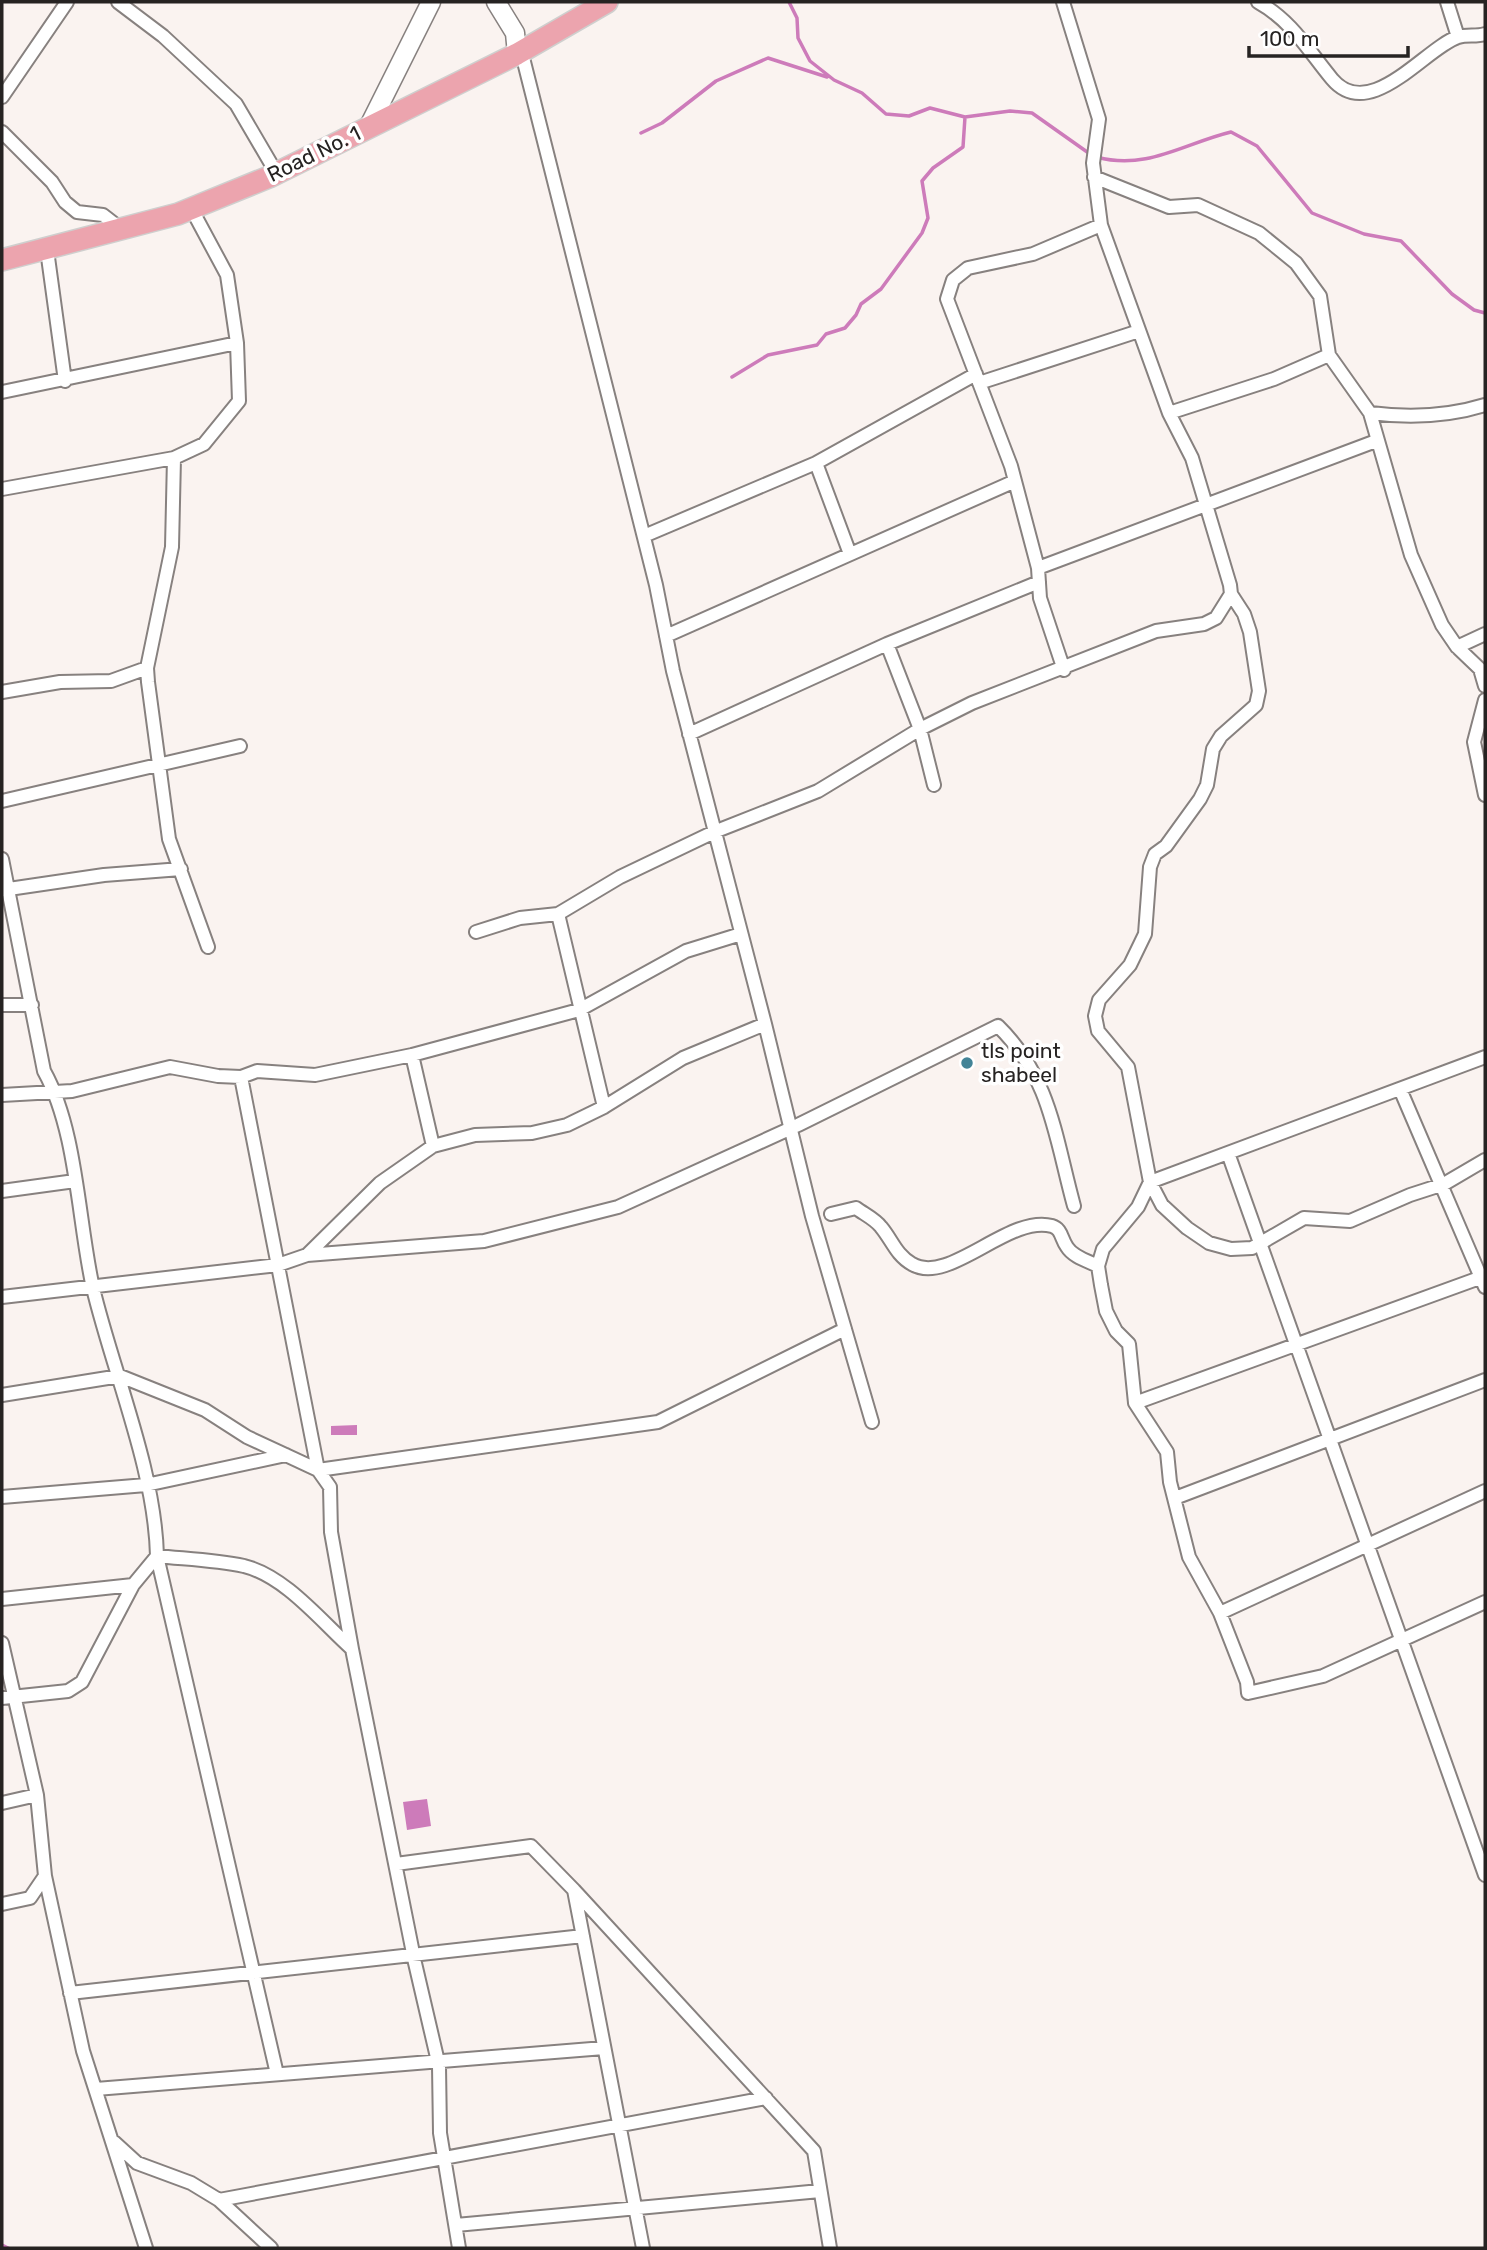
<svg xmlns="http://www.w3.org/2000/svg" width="1487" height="2250" font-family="Rubik,sans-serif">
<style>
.water{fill:#cd7bba}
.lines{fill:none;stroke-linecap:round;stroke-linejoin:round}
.stream{stroke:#cd7bba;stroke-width:3.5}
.minor-casing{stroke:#87817f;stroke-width:16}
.secondary-casing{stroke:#87817f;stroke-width:21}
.trunk-casing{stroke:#cfcfce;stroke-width:24}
.minor{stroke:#fff;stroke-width:12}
.secondary{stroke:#fff;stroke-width:18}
.trunk{stroke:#eca4ae;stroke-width:21}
.poi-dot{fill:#438497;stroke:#fff;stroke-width:2.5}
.labels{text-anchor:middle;stroke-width:7;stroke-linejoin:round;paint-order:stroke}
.street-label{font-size:21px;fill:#262322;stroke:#fff}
.poi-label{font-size:21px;fill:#262322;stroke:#fff;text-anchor:start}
</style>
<rect width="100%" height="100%" fill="#faf3f0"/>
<!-- water -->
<path class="water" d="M357,1425V1435H331V1426Z
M427,1799L431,1826L407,1830L403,1802Z"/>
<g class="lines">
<!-- stream -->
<path class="stream" d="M789,2L797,18L798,38L810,61L834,80L862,93L886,114L909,116L930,108L965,117L1010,111L1032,113L1090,154
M641,133L662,123L716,81L768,58L827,77
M1097,157C1146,171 1185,143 1231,132L1257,146L1312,213L1364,234L1401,241L1452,294L1474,310L1485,313
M732,377L768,355L817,345L826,334L845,328L856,315L861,304L881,289L922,233L928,218L922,181L933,168L963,147L965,117
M2,2245L8,2248"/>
<defs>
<path id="minor" d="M118,2L163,36L236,104L277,174
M1258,2C1292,21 1308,50 1332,79C1370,124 1426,47 1458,37C1467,34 1476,37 1485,34
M1447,2L1458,37
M521,50L656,585L673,671L765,1024L812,1216L872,1422
M2,97L67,2
M2,132L52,182L65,202L77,212L103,215L121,229
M1094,177L1169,207L1198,205L1259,233L1296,263L1320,296L1329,355L1370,413L1411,555L1442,625L1457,647L1480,669L1485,686
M47,250L65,381
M979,383L1139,331
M2,392L237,343
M1169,413L1274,379L1329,355
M1370,413C1409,418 1446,417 1485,405
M174,458L172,547L147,668L148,682L169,839L208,947
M816,463L850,554
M2,489L174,458L204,444L239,401L237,343L227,275L191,208
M644,536L816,463L976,374
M1038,568L1376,441
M1231,594L1244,614L1250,632L1259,691L1256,705L1221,736L1213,749L1207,785L1200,799L1166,846L1155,854L1150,867L1145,934L1130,965L1099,1000L1095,1016L1098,1031L1128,1067L1150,1182L1162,1205L1187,1228L1209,1243L1231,1249L1252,1248L1304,1218L1350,1221L1410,1195L1444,1184L1485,1160
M666,636L1015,481
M1457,647L1485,634
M1064,670L1040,598L1038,568L1011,466L947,299L953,280L968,268L1033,254L1101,225
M2,692L60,682L111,681L147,668
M1485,700L1474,742L1485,795
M689,734L887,644
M934,785L920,729L887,644L1039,582
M2,801L240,746
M2,859L44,1071C77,1130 78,1221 93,1288C113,1372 155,1469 157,1556L133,1585L82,1682L68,1691L2,1698
M2,890L104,875L181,869
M558,914L604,1107
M476,932L520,918L558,914L620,877L714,832L818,791L920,729L972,703L1156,631L1204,624L1216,618L1231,594L1230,585L1192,458L1169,413L1101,225L1093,163L1099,119L1063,2
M2,1005H32
M412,1055L433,1146
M1485,1057L1150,1182L1138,1207L1103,1249L1098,1266L1101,1285L1106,1311L1116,1331L1129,1344L1135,1403L1167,1452L1170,1482L1189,1557L1220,1613L1247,1682L1248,1693L1323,1676L1485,1602
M241,1077L318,1470L658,1422L845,1329
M1400,1089L1485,1287
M2,1095L72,1091L170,1067L218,1076L241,1077L257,1071L315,1075L412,1055L579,1010L686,951L741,934
M1228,1153L1485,1875
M2,1191L75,1181
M831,1214L856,1208C864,1214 875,1219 881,1227C892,1240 896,1255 912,1264C949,1286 1009,1214 1052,1226C1062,1229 1061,1239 1067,1247C1073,1257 1088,1261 1098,1266
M307,1255L484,1241L618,1207L798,1125L998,1026C1051,1078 1055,1137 1074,1206
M2,1297L278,1265L307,1255L380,1183L433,1146L475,1135L532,1133L567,1125L604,1107L683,1058L765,1024
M2,1395L120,1376L205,1410L247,1437L318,1470L330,1487L331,1532L352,1649L415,1963L439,2066L440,2133L459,2248
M1135,1403L1485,1276
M2,1497L146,1485L286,1455
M1175,1498L1485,1380
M2,1599L133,1585
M1220,1613L1485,1491
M2,1643L37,1795L45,1876L83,2051L146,2248
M2,1803L37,1795
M396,1864L531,1846L574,1890L643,2248
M574,1890L814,2151L830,2248
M2,1904L30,1898L45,1876
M70,1993L583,1936
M277,2074L157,1556C185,1559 215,1560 244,1566C285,1576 321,1621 351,1648
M96,2089L604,2048
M114,2142L137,2163L191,2183L219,2200L271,2248
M219,2200L766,2098
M456,2225L820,2191"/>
<path id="secondary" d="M496,2L515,33L517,54
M368,128L431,2"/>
<path id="trunk" d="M2,260L178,214L269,177L517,54L607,2"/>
</defs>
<!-- minor casing -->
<use href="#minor" class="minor-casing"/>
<!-- secondary casing -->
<use href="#secondary" class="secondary-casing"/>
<!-- trunk casing -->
<use href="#trunk" class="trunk-casing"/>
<!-- minor -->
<use href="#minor" class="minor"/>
<!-- secondary -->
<use href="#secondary" class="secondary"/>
<!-- trunk -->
<use href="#trunk" class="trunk"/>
</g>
<!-- markers -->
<circle class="poi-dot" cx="967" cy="1063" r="7"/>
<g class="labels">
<!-- street labels -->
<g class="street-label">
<text transform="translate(314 154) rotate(-26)" y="7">Road No. 1</text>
</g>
<!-- poi labels -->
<g class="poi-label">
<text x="981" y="1058">tls point<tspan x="981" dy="24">shabeel</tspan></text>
</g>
</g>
<!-- border -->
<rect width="1487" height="2250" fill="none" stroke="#262322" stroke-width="7"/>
<!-- scale -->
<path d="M1249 46v10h159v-10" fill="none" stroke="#262322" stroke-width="3.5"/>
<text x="1260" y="46" font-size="21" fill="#262322" stroke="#ffffff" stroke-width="5" paint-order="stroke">100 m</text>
</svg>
